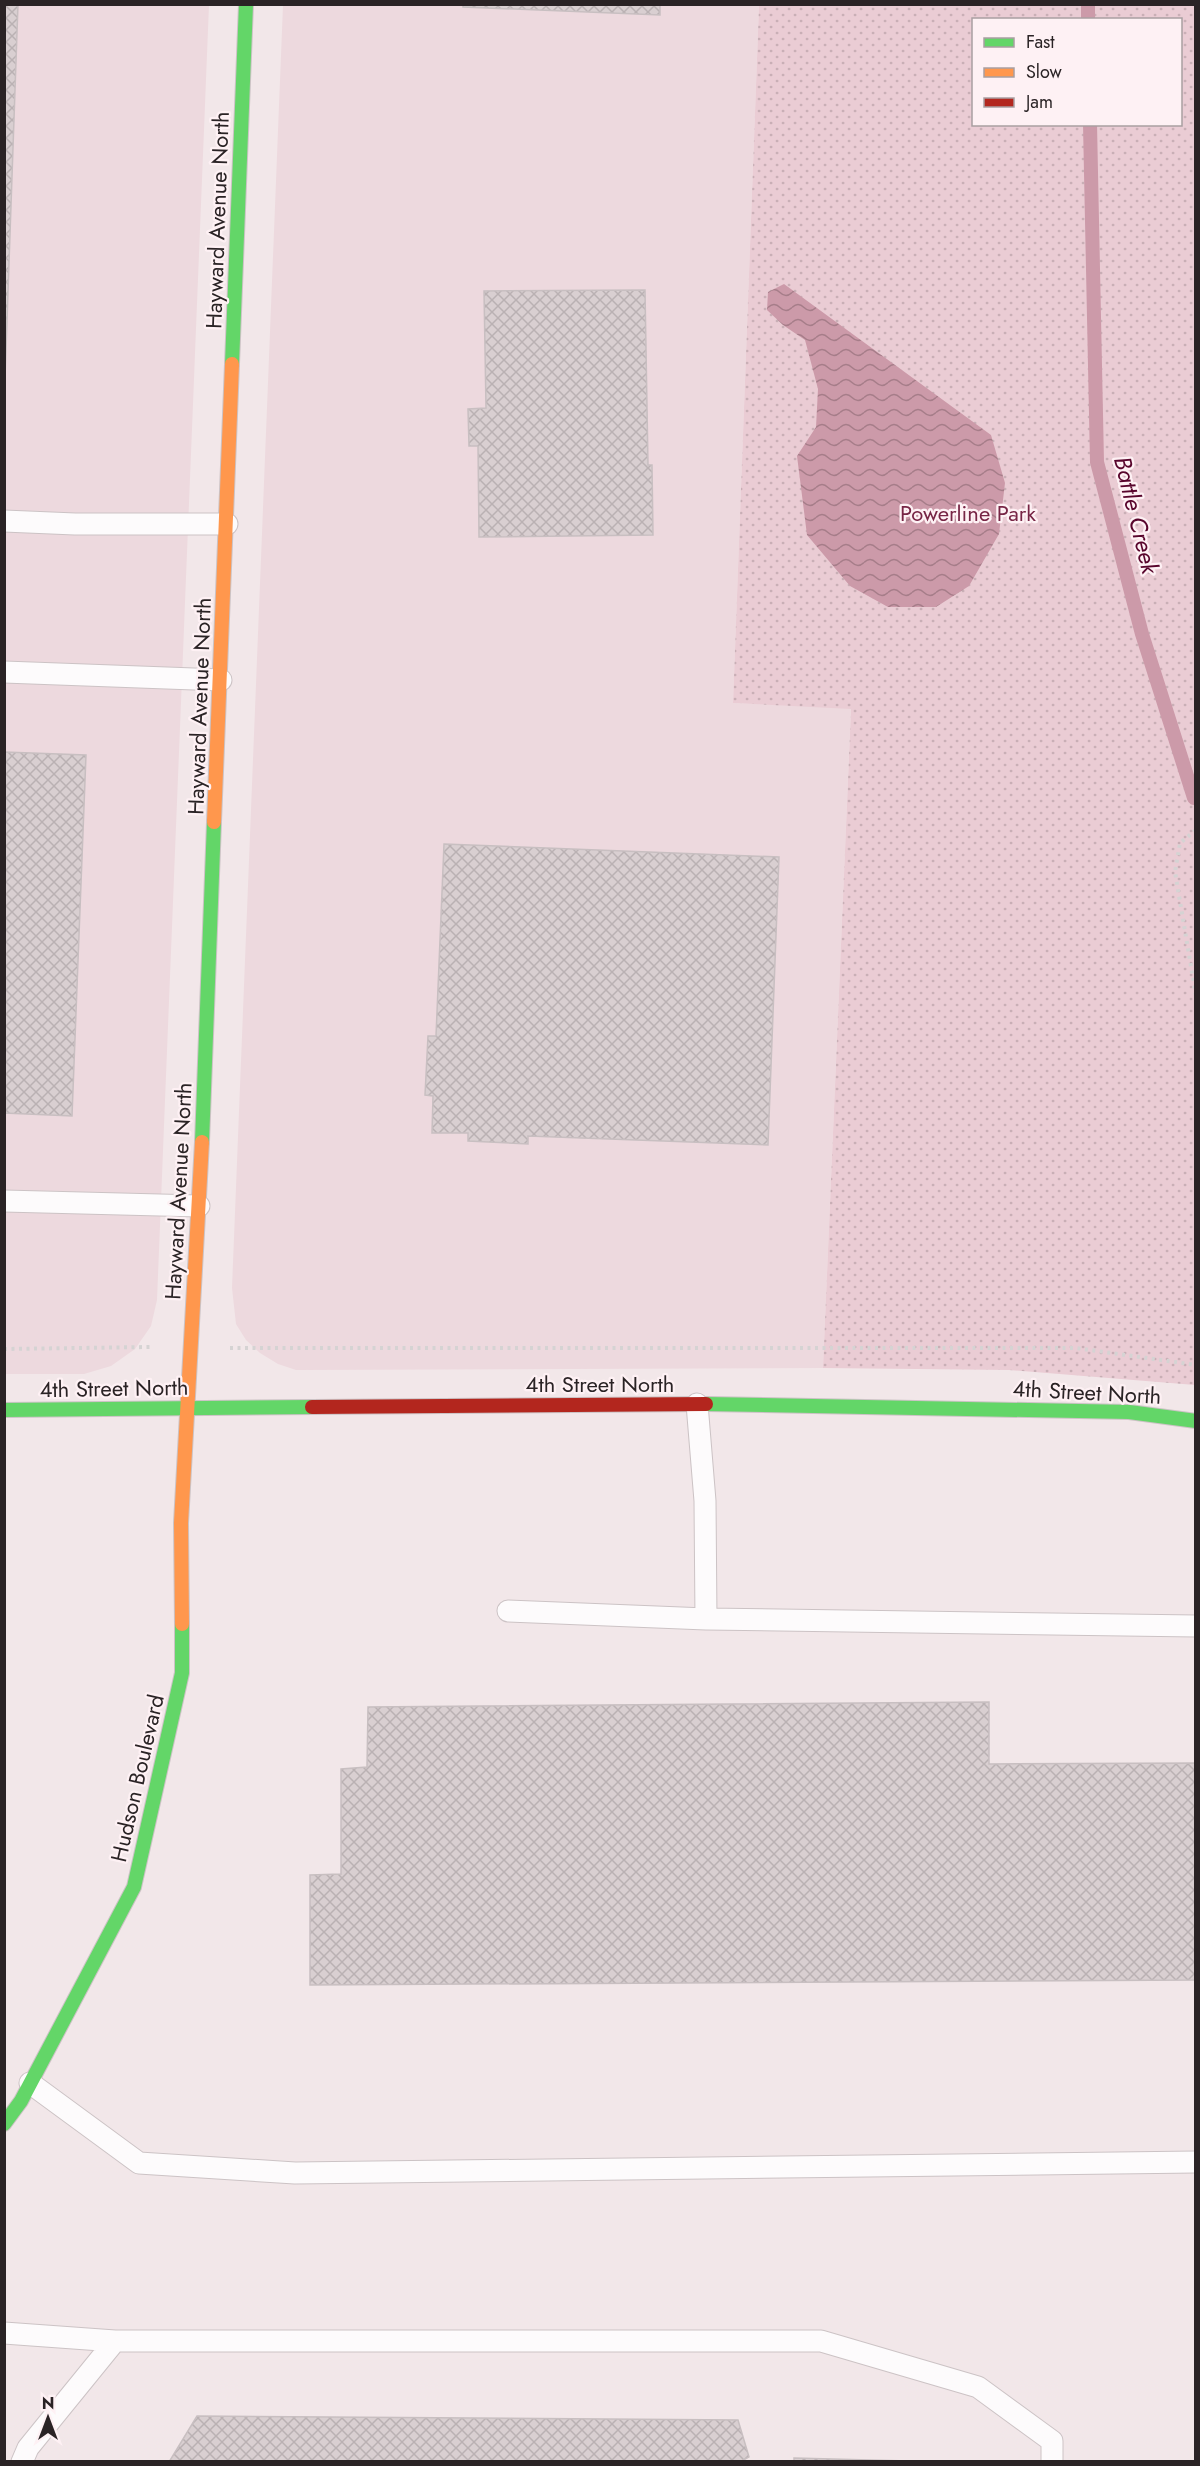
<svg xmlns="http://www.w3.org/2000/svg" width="1200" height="2466" font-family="Jost,sans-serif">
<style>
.built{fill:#edd9de}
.park{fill:url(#park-dots);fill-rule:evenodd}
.water{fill:url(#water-waves)}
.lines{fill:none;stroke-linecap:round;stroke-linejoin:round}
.stream{stroke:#cc9aa9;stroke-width:14}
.building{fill:url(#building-cross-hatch);stroke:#c8bfc1;stroke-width:1.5}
.lane-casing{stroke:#ccc3c5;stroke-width:23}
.fast-casing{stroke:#ccc3c5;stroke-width:16}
.slow-casing{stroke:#ccc3c5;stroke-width:16}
.jam-casing{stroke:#ccc3c5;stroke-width:16}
.path{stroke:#d5d3d3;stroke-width:4;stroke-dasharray:3 4.5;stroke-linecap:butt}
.lane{stroke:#fdfbfc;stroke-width:21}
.fast{stroke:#63d668;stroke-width:14}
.slow{stroke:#ff974d;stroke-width:14}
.jam{stroke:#b3261e;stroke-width:14}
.labels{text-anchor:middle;stroke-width:4.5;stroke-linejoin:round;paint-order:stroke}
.street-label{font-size:22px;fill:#2a2325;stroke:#fef1f4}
.park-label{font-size:22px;fill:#772545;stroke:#fef1f4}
.water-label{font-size:24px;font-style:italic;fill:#58052c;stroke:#fef1f4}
</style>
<defs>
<pattern id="park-dots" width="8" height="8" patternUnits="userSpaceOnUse" patternTransform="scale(1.5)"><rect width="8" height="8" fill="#eaccd4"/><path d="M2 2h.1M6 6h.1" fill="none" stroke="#c9afb6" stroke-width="1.8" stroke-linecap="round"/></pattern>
<pattern id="water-waves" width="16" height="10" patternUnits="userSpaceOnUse" patternTransform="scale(1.5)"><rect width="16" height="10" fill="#cc9aa9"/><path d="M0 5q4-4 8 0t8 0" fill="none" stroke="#a67d89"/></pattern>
<pattern id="building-cross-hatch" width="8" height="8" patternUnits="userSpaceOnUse" patternTransform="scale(1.5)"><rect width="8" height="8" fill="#d9cfd1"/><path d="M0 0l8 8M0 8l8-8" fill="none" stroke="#bab1b3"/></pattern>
</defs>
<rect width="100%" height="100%" fill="#f2e7e9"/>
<!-- built -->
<path class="built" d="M4,5H209L157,1300L151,1326L135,1349L111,1366L84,1374H5Z
M283,5H759L733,703L851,708L823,1368L296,1370L278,1364L260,1353L246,1340L236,1324L232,1288Z"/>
<!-- park -->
<path class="park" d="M759,5H1195V1385L1009,1370L823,1368L851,709L733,703ZM974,20H1180V124H974Z"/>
<!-- water -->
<path class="water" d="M784,284L991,435L1005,483L999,534L969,586L936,607H888L850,586L807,535L797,456L816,427L818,389L805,340L783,325L767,310L768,292Z"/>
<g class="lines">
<!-- stream -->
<path class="stream" d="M1088,4V20
M1090,124L1097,462L1142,634L1194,798"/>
</g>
<!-- building -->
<path class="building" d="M4,4H18L4,407Z
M463,4H660V15L463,7Z
M645,290L648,465H652L653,535L479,537L478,446H469L468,409L486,408L484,291Z
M4,752L86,755L72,1116L4,1113Z
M444,844L779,857L768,1145L528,1136V1144L468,1141V1133H432L433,1096L425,1095L428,1036H436Z
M989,1702V1764L1196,1763V1980L310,1985V1875L341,1874V1769L367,1767L368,1707Z
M197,2416L738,2420L749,2457L740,2462H169Z
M794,2458L947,2462H794Z"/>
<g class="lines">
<defs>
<path id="lane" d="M4,521L75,524H227
M4,672L221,680
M4,1201L199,1206
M697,1404L705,1501L706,1619L1196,1626
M508,1611L706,1619
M30,2083L139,2163L295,2173L1196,2162
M4,2333L115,2341H821L978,2387L1052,2441V2462
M22,2462L28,2448L115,2341"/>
<path id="fast" d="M232,364L246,4
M202,1142L214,822
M706,1404L1129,1412L1196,1421
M4,1410L312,1407
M4,2124L21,2101L134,1887L182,1673V1624"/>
<path id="slow" d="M214,822L232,364
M182,1624L181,1523L202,1142"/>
<path id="jam" d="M312,1407L706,1404"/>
</defs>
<!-- lane casing -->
<use href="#lane" class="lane-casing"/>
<!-- fast casing -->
<use href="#fast" class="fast-casing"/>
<!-- slow casing -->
<use href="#slow" class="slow-casing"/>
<!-- jam casing -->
<use href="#jam" class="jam-casing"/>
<!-- path -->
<path class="path" d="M1196,830L1180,843L1175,872L1196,996
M230,1348H1076L1196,1365
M4,1349L151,1347"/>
<!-- lane -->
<use href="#lane" class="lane"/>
<!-- fast -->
<use href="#fast" class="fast"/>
<!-- slow -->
<use href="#slow" class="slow"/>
<!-- jam -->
<use href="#jam" class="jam"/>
</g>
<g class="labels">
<!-- street labels -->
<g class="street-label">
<text transform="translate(217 220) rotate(-88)" y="8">Hayward Avenue North</text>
<text transform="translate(199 706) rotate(-88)" y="8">Hayward Avenue North</text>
<text transform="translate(178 1191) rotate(-87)" y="8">Hayward Avenue North</text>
<text x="600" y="1392">4th Street North</text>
<text transform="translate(114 1388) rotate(-1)" y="8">4th Street North</text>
<text transform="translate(1087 1392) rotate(3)" y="8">4th Street North</text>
<text transform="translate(137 1778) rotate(-77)" y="8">Hudson Boulevard</text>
</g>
<!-- park labels -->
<g class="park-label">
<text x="968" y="521">Powerline Park</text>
</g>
<!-- water labels -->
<g class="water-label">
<text transform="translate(1136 515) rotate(76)" y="8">Battle Creek</text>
</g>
</g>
<!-- border -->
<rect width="1200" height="2466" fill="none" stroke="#2a2325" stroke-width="12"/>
<!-- legend -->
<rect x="972" y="18" width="210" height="108" fill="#fef1f4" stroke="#a99fa1" stroke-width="1.5"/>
<rect x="984" y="38" width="30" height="9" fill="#63d668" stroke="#a99fa1" stroke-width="1.5"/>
<text x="1026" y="48" font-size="18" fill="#2a2325">Fast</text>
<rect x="984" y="68" width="30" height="9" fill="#ff974d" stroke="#a99fa1" stroke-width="1.5"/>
<text x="1026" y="78" font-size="18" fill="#2a2325">Slow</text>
<rect x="984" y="98" width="30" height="9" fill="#b3261e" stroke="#a99fa1" stroke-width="1.5"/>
<text x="1026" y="108" font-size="18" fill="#2a2325">Jam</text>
<!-- north arrow -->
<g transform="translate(48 2418)" stroke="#fef1f4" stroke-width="4.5" paint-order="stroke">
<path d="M0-4.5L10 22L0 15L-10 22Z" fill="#2a2325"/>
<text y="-9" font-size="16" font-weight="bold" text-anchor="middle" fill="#2a2325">N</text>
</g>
</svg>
